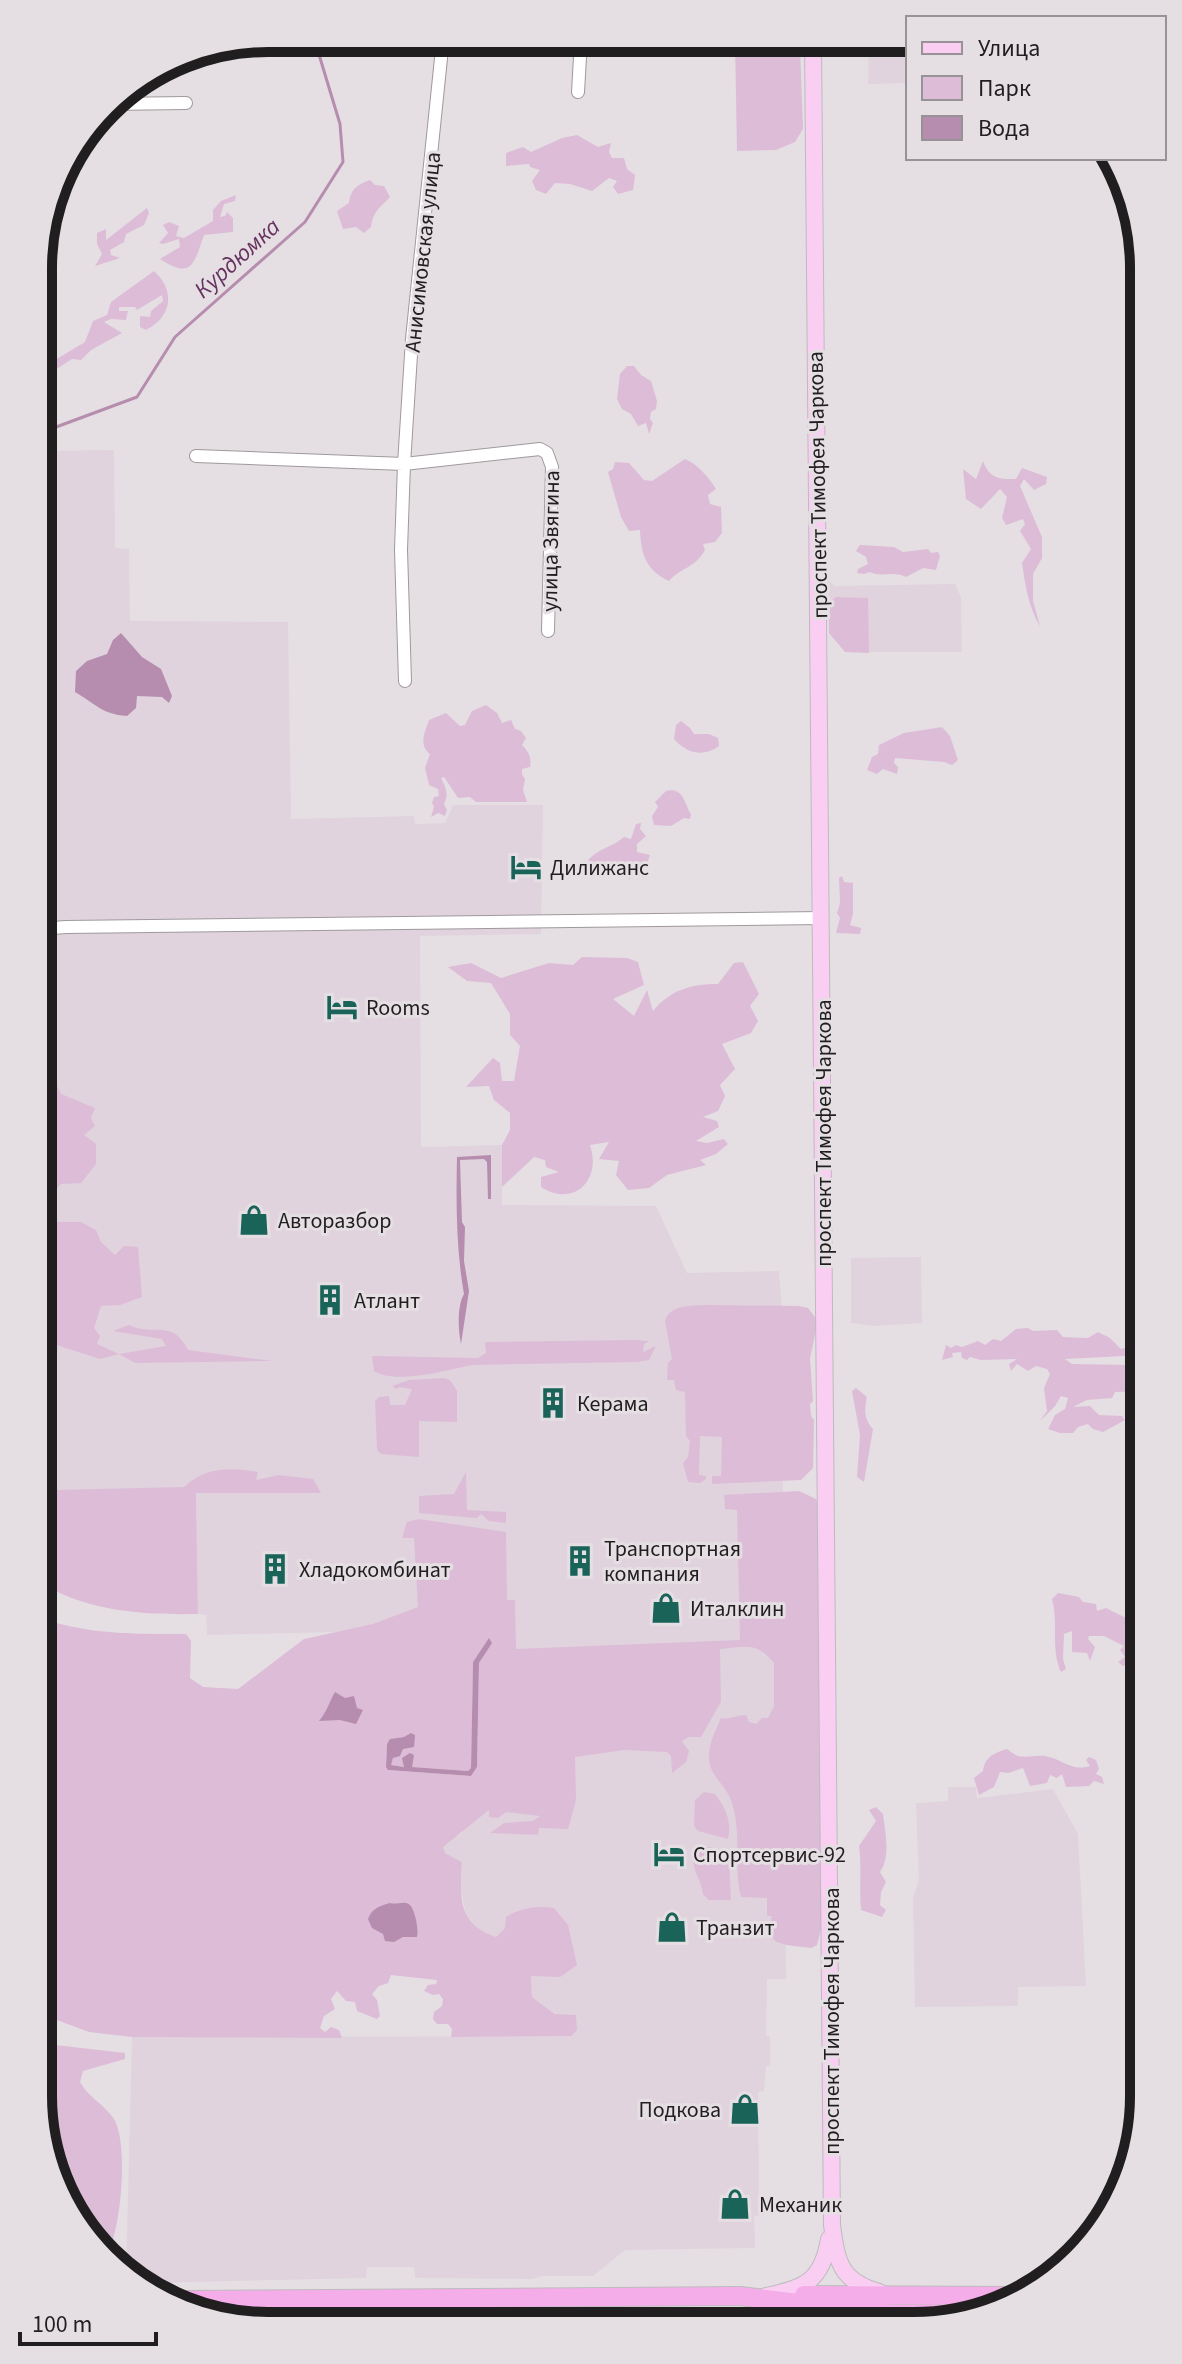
<svg xmlns="http://www.w3.org/2000/svg" width="1182" height="2364" font-family="'Source Sans 3',sans-serif">
<style>
.built{fill:#e0d3dd}
.green{fill:#ddbcd7;fill-rule:evenodd}
.water{fill:#b68dae}
.lines{fill:none;stroke-linecap:round;stroke-linejoin:round}
.stream{stroke:#b68dae;stroke-width:3}
.minor-casing{stroke:#9f999d;stroke-width:14}
.major-casing{stroke:#bcbcbc;stroke-width:18}
.highway-casing{stroke:#bcbcbc;stroke-width:20}
.minor{stroke:#fff;stroke-width:12}
.major{stroke:#f9cef2;stroke-width:16}
.highway{stroke:#f5adea;stroke-width:18}
.labels{text-anchor:middle;stroke-width:6;stroke-linejoin:round;paint-order:stroke}
.street-label{font-size:22px;fill:#211e20;stroke:#e5dfe4}
.poi-label{font-size:22px;fill:#211e20;stroke:#e5dfe4;text-anchor:start}
.water-label{font-size:24px;font-style:italic;fill:#673360;stroke:#e5dfe4}
.rim{fill:none;stroke:#211e20;stroke-width:10}
</style>
<rect width="100%" height="100%" fill="#e5dfe4"/>
<!-- built -->
<path class="built" d="M869,42H908V83L868,84Z
M114,450L115,548L129,549L130,621L288,622L291,819L414,816L415,824L445,823L453,805H543L541,934L420,936L421,1147L502,1145V1205L656,1206L687,1273L779,1271L782,1309L786,1979H767L766,2036H770V2065L766,2066L764,2091L758,2092L759,2194H765V2215L754,2216L755,2248L625,2250L593,2276H542L532,2279L415,2278L414,2267H367L366,2278L146,2283L126,2274L132,2037L571,2036L556,2014L532,1997L531,1975L560,1976L505,1928L496,1937L478,1931L466,1915L461,1889L462,1862L445,1853L442,1847L448,1840L461,1834L577,1664L336,1632L207,1635L206,1615L198,1614L196,1493L39,1496L40,451Z
M828,580L835,586L955,584L961,598L962,652H845L829,633Z
M921,1257L922,1323L874,1326L851,1323V1258Z
M948,1787H976L977,1798L1053,1789L1078,1834L1086,1986L1018,1987V2006L915,2007L913,1898L919,1880L916,1803L948,1801Z
M497,2307L505,2325L358,2324L347,2308Z"/>
<!-- green -->
<path class="green" d="M735,41H792V45L800,48L803,129L795,142L776,150L737,151Z
M577,135L598,147L611,143L609,152L612,158H624L627,169L635,175L633,190L618,194L613,187L617,181L609,178L592,191L570,184L555,183L546,194L536,190L532,181L540,170L530,167L529,164L506,166V153L523,147L531,152L562,138Z
M370,180L375,185L384,186L390,197C380,208 373,211 371,227L364,233L356,227L343,229L337,211L349,203C350,189 357,185 370,180Z
M236,195L235,201L224,204L220,217L225,216L227,212L233,218V232L204,235C194,264 192,280 160,259L180,247L179,239L163,244L159,243L168,233L163,225L169,222L179,226L176,236L184,238L213,221V210L221,201Z
M147,208L149,213L144,225L126,234L124,242L110,250L111,255L120,258L95,266L102,254L97,244V233L106,229V240Z
M154,271C175,290 173,316 146,330L140,327V316L150,317L151,311L163,301L162,295L137,310L135,307H119V311H128L126,320L111,319L104,322L122,333L91,350L81,360L72,359L55,370V360L85,342L93,321L107,315L111,302Z
M627,366H634L641,375L651,381L657,401L656,409L651,412L650,419L653,423L649,434L646,423L638,426L631,414L622,409L617,399L620,374Z
M685,459C697,464 709,477 716,489L708,495L710,504L721,507L722,533L715,542L703,544L705,550C694,569 681,567 669,581C646,570 641,555 640,530L629,531L621,517L608,472L613,469L615,462L629,463L644,480L652,481Z
M983,461C990,479 998,479 1016,479L1022,468L1047,477L1046,484L1034,490L1024,479L1020,486L1042,537V558L1033,574V601L1040,626C1029,609 1025,584 1022,563L1031,549L1020,531L1025,524L1023,519L1006,525L1002,518L1007,497L1000,489L981,509L966,499L963,469L976,479Z
M860,545L894,547L903,552L928,549L931,553L938,552L940,556L936,570L923,568L906,577C892,570 882,578 870,572L864,574L857,573L858,569L868,564L866,557L856,551Z
M836,597L868,598L869,653L845,652L829,633V602Z
M486,705L497,713L502,723L511,720L515,729L521,731L526,738L522,745C528,751 532,757 530,767L522,769V774L525,779L523,790L527,802H476L470,797L458,798L444,777L441,778C446,788 449,794 444,804L447,810L445,816L438,813L431,817L434,807L432,803L434,797L439,796L438,789L429,785L425,768L430,754C418,745 425,732 429,720L446,713L460,726L465,725L472,711Z
M681,721L690,728L694,734H709L718,738L719,746C703,758 686,753 674,739L676,725Z
M942,727L950,736L958,760L952,765L944,762L895,758L894,763L898,767L897,774L883,769L877,774L867,770L872,757L878,754L879,745L904,733Z
M672,790C685,792 685,805 691,814L690,819L684,818L671,826L654,825L652,816L658,807L655,802L666,791Z
M641,823L640,829L646,836L637,844V852L650,855L647,864L638,865L630,879L612,873L605,867L597,870L588,860C599,848 613,847 624,837L631,839L636,824Z
M842,876L844,882L853,883V914L850,925L861,928L860,934L836,933L840,918L837,913L840,903L839,878Z
M582,957L627,958L638,962L644,985L613,999L634,1016L647,990L653,1011C670,990 691,984 718,984L734,963L743,962L759,994L750,1006L758,1021L751,1033L722,1044L735,1069L720,1085L725,1096L718,1111L703,1117L717,1121L719,1127L696,1141L707,1143L724,1139L728,1144L716,1154L700,1160L706,1165L667,1175L649,1188L628,1190L616,1175L619,1161L599,1159L609,1142L590,1145C602,1180 574,1208 541,1187V1177L559,1172L546,1167L545,1160L534,1157L502,1187V1145L510,1130V1113L494,1100L489,1086L466,1087L493,1058L500,1063L502,1081H514L520,1046L510,1035V1014L491,983L467,981L448,967L471,963L501,978L549,963L573,965Z
M39,1084L43,1090L56,1084L61,1094L95,1108L91,1118L95,1126L84,1135L96,1144V1164L81,1183L61,1184L48,1197L39,1195V1150L52,1129L50,1121L39,1124Z
M49,1222H81L96,1230L101,1242L115,1255L124,1246L138,1247L142,1297L120,1305L101,1306L94,1328L100,1336L97,1344L119,1354L166,1346L162,1339L113,1331L129,1325C155,1337 172,1318 188,1350L272,1361L135,1363L119,1354L100,1359L44,1341L39,1328V1227Z
M707,1305L798,1306L808,1308L818,1321L810,1358L813,1401L810,1404L811,1416L814,1420L813,1468L801,1480L712,1484V1476H721L722,1437L700,1436L699,1475L706,1476V1479L700,1483L688,1482L683,1463L688,1457L690,1441L686,1436L685,1392L676,1390L674,1380H667L668,1363L672,1359L665,1321C670,1304 692,1306 707,1305Z
M1028,1328L1033,1331L1057,1330L1063,1337L1088,1338L1098,1332L1110,1338L1121,1349L1127,1347V1338L1136,1330L1144,1333V1355L1065,1359L1072,1364L1128,1365L1131,1375L1144,1372V1391L1115,1392L1112,1398L1087,1400L1073,1407L1090,1406L1099,1415L1122,1416L1125,1420L1103,1432L1093,1429L1088,1424L1078,1427L1073,1433H1060L1048,1429L1055,1415L1065,1409L1068,1398L1061,1396L1055,1406L1040,1421L1047,1411L1044,1388L1050,1374L1047,1369L1036,1366L1028,1371L1017,1364L1011,1371L1009,1364L1017,1359L981,1360L970,1357L967,1360L962,1358L961,1352L952,1353L953,1357L942,1360L946,1345L951,1348L956,1345L962,1347L978,1341L985,1345L993,1339L1001,1341L1016,1329Z
M635,1340L649,1341L644,1344L643,1352L656,1346L649,1360L637,1362L472,1365C447,1370 396,1385 374,1371L372,1356L478,1358L486,1353L485,1342Z
M444,1378L450,1380L457,1391V1422L419,1421V1457L381,1454L377,1450L375,1401L379,1397L389,1396L390,1405H405L412,1389L399,1387L397,1389L392,1386L409,1380Z
M856,1388L867,1397C864,1410 864,1419 873,1429L864,1482L857,1477L860,1435L852,1391Z
M39,1450L55,1490L184,1487C205,1467 230,1467 258,1472L256,1480L279,1475L313,1479L321,1493H196L198,1614C145,1615 84,1612 39,1581Z
M466,1472L467,1510L506,1512V1523L489,1521L481,1514L477,1518L419,1513V1496L454,1494Z
M799,1491L816,1499L818,1506L822,1924L817,1945L811,1948C788,1945 760,1947 772,1916H767V1898L741,1897C733,1865 743,1829 730,1798C725,1785 710,1775 709,1760C708,1745 715,1732 721,1718C730,1720 736,1715 746,1715L749,1722L756,1724L762,1718H768L774,1706V1663C756,1641 746,1647 720,1649L721,1702L701,1737H689L682,1741L689,1751L686,1762L672,1773L671,1756L667,1752L624,1750L575,1757L576,1800L568,1829L539,1828L538,1835L490,1833L504,1823L533,1821L540,1816L506,1812L498,1818L489,1817V1810L443,1847L445,1853L462,1862C460,1897 457,1924 496,1937L505,1928L506,1917C519,1908 539,1905 554,1908L568,1925L577,1965L560,1977L531,1976L532,1997L555,2014L576,2015L577,2030L571,2036L451,2037L452,2029L448,2024H437L433,2019L434,2012L442,2006L443,1999L439,1994L433,1995L424,1991L428,1985L436,1984L437,1980L391,1975L388,1983L379,1986L372,1994L377,2000L380,2016L377,2019L357,2011L355,2002L346,2001L337,1991L331,1999L335,2009L324,2016L320,2028L325,2032L331,2027L339,2030L342,2038L132,2037L89,2032L38,2013V1617C86,1635 137,1634 186,1634L191,1641L190,1678L203,1687L238,1689L304,1639L373,1624L418,1607L414,1538H402L407,1522L419,1519L506,1532L507,1600H515L516,1649L740,1640L737,1510L725,1509L724,1495ZM490,1639L491,1643L479,1663L477,1767L471,1776L388,1770L386,1766L387,1744L391,1739L404,1737L390,1765L405,1767L411,1764V1767L468,1771L471,1768L473,1662Z
M1058,1593L1079,1597L1083,1602L1096,1604L1097,1611L1106,1608L1124,1617L1144,1616V1623L1132,1622L1128,1627H1138L1135,1631L1138,1637H1144V1658L1123,1666L1118,1662L1125,1657L1120,1650L1124,1646L1104,1636H1089L1088,1639L1095,1647L1090,1661L1087,1653L1072,1652V1631L1064,1634L1063,1659L1066,1669L1061,1672C1050,1648 1059,1624 1052,1599Z
M1007,1749C1008,1750 1017,1756 1018,1756C1027,1758 1037,1755 1045,1756C1063,1759 1071,1772 1090,1766L1086,1760L1089,1757L1096,1760L1099,1769L1096,1774L1102,1777L1104,1784L1094,1781L1089,1786L1066,1787L1062,1774L1057,1778L1050,1775L1047,1783L1030,1786L1023,1768L1008,1773L1000,1772L994,1787L979,1795L974,1778L983,1771C985,1757 994,1753 1007,1749Z
M704,1792L715,1794C726,1808 732,1822 728,1839L698,1831L694,1826L695,1800Z
M876,1807L883,1814C885,1831 891,1857 880,1872L886,1882L881,1892L880,1905L886,1910L882,1917L861,1910C859,1888 862,1868 859,1846L876,1821L869,1810Z
M709,1847L720,1850L729,1859L731,1900H709L703,1894C701,1878 690,1868 694,1852Z
M38,2040L47,2044L125,2053V2059L83,2071L80,2082C88,2097 105,2105 114,2119C129,2144 121,2230 107,2255L50,2170L38,2096Z
M460,2307L464,2312L466,2325L380,2324L383,2312L387,2308Z"/>
<!-- water -->
<path class="water" d="M121,633L142,657L161,669L172,696L169,703L162,697L137,696L136,708L127,716C101,714 96,704 75,692L76,671L87,661L107,654L113,640Z
M491,1155V1199H488L487,1162L484,1159L460,1160L462,1222L465,1227L464,1261L469,1291L461,1344C458,1330 457,1306 464,1294C456,1249 456,1202 457,1157Z
M489,1638L492,1643L479,1663L477,1767L471,1776L388,1770L386,1767L387,1744L390,1739L404,1737L411,1733L415,1735L414,1747L403,1749L400,1756L393,1758L391,1765L404,1767L402,1758L410,1753L414,1755L412,1767L468,1771L471,1768L473,1662Z
M335,1692L345,1698L354,1696L357,1708L363,1710L356,1724L340,1720L319,1721C327,1712 329,1702 335,1692Z
M390,1903C397,1905 405,1900 410,1905C415,1910 419,1930 417,1937H403L394,1942L385,1941L383,1934L372,1928L368,1919C372,1908 380,1906 390,1903Z"/>
<g class="lines">
<!-- stream -->
<path class="stream" d="M40,433L137,397L175,337L305,222L343,162L340,124L314,38"/>
<defs>
<path id="minor" d="M578,92L581,40
M109,104L186,103
M196,456L404,464L540,449L547,453L552,467L548,631
M405,681L401,550L404,464L412,339L443,39
M39,929L66,927L822,918"/>
<path id="major" d="M813,41L832,2225C837,2262 840,2281 879,2292
M766,2296C805,2288 822,2281 829,2239"/>
<path id="highway" d="M804,2295L1013,2296
M184,2300L740,2296L891,2314H988"/>
</defs>
<!-- minor casing -->
<use href="#minor" class="minor-casing"/>
<!-- major casing -->
<use href="#major" class="major-casing"/>
<!-- highway casing -->
<use href="#highway" class="highway-casing"/>
<!-- minor -->
<use href="#minor" class="minor"/>
<!-- major -->
<use href="#major" class="major"/>
<!-- highway -->
<use href="#highway" class="highway"/>
</g>
<!-- icons -->
<defs>
<symbol id="hotel-bare" viewBox="-9 -9 18 18"><path d="M-6-4.5h1.5V1H6V5H4.5V3h-9V5H-6ZM-4 0a1.8 1.8 0 1 1 3.6 0ZM.5 0V-2.5h3Q6-2.5 6 0Z" fill="#196359" stroke="#e5dfe4" stroke-width="2.5" paint-order="stroke"/></symbol>
<symbol id="shop-bare" viewBox="-9 -9 18 18"><path d="M-5-2.5h2.3a2.7 3.5 0 0 1 5.4 0H5L5.5 6h-11ZM-1.5-2.5h3a1.5 2.3 0 0 0-3 0Z" fill="#196359" stroke="#e5dfe4" stroke-width="2.5" paint-order="stroke"/></symbol>
<symbol id="building-bare" viewBox="-9 -9 18 18"><path d="M-4-6H4V6H1V3H-1V6H-4ZM-2.5-4.3h1.7v1.8h-1.7ZM.8-4.3h1.7v1.8H.8ZM-2.5-1h1.7V.8h-1.7ZM.8-1h1.7V.8H.8Z" fill="#196359" stroke="#e5dfe4" stroke-width="2.5" paint-order="stroke"/></symbol>
</defs>
<g fill-rule="evenodd">
<use href="#hotel-bare" x="504" y="845" width="44" height="44"/>
<use href="#hotel-bare" x="320" y="985" width="44" height="44"/>
<use href="#shop-bare" x="232" y="1198" width="44" height="44"/>
<use href="#building-bare" x="308" y="1278" width="44" height="44"/>
<use href="#building-bare" x="531" y="1381" width="44" height="44"/>
<use href="#building-bare" x="558" y="1539" width="44" height="44"/>
<use href="#building-bare" x="253" y="1547" width="44" height="44"/>
<use href="#shop-bare" x="644" y="1586" width="44" height="44"/>
<use href="#hotel-bare" x="647" y="1832" width="44" height="44"/>
<use href="#shop-bare" x="650" y="1905" width="44" height="44"/>
<use href="#shop-bare" x="723" y="2087" width="44" height="44"/>
<use href="#shop-bare" x="713" y="2182" width="44" height="44"/>
</g>
<g class="labels">
<!-- street labels -->
<g class="street-label">
<text transform="translate(422 252) rotate(-84)" y="8">Анисимовская улица</text>
<text transform="translate(817 485) rotate(-91)" y="8">проспект Тимофея Чаркова</text>
<text transform="translate(550 541) rotate(-89)" y="8">улица Звягина</text>
<text transform="translate(823 1133) rotate(-90)" y="8">проспект Тимофея Чаркова</text>
<text transform="translate(831 2021) rotate(-90)" y="8">проспект Тимофея Чаркова</text>
</g>
<!-- poi labels -->
<g class="poi-label">
<text x="550" y="875">Дилижанс</text>
<text x="366" y="1015">Rooms</text>
<text x="278" y="1228">Авторазбор</text>
<text x="354" y="1308">Атлант</text>
<text x="577" y="1411">Керама</text>
<text x="604" y="1556">Транспортная<tspan x="604" dy="25">компания</tspan></text>
<text x="299" y="1577">Хладокомбинат</text>
<text x="690" y="1616">Италклин</text>
<text x="693" y="1862">Спортсервис-92</text>
<text x="696" y="1935">Транзит</text>
<text x="721" y="2117" text-anchor="end">Подкова</text>
<text x="759" y="2212">Механик</text>
</g>
<!-- water labels -->
<g class="water-label">
<text transform="translate(237 258) rotate(-42)" y="8">Курдюмка</text>
</g>
</g>
<!-- crop -->
<path d="M0 0H1182V2364H0ZM268 52H914A216 216 0 0 1 1130 268V2096A216 216 0 0 1 914 2312H268A216 216 0 0 1 52 2096V268A216 216 0 0 1 268 52Z" fill="#e5dfe4" fill-rule="evenodd"/>
<path class="rim" d="M268 52H914A216 216 0 0 1 1130 268V2096A216 216 0 0 1 914 2312H268A216 216 0 0 1 52 2096V268A216 216 0 0 1 268 52Z"/>
<!-- legend -->
<rect x="906" y="16" width="260" height="144" fill="#e5dfe4" stroke="#979296" stroke-width="2"/>
<rect x="922" y="42" width="40" height="12" fill="#f9cef2" stroke="#979296" stroke-width="2"/>
<text x="978" y="56" font-size="24" fill="#211e20">Улица</text>
<rect x="922" y="76" width="40" height="24" fill="#ddbcd7" stroke="#979296" stroke-width="2"/>
<text x="978" y="96" font-size="24" fill="#211e20">Парк</text>
<rect x="922" y="116" width="40" height="24" fill="#b68dae" stroke="#979296" stroke-width="2"/>
<text x="978" y="136" font-size="24" fill="#211e20">Вода</text>
<!-- scale -->
<path d="M20 2332v12h136v-12" fill="none" stroke="#211e20" stroke-width="4"/>
<text x="32" y="2332" font-size="24" fill="#211e20" stroke="#e5dfe4" stroke-width="6" paint-order="stroke">100 m</text>
</svg>
